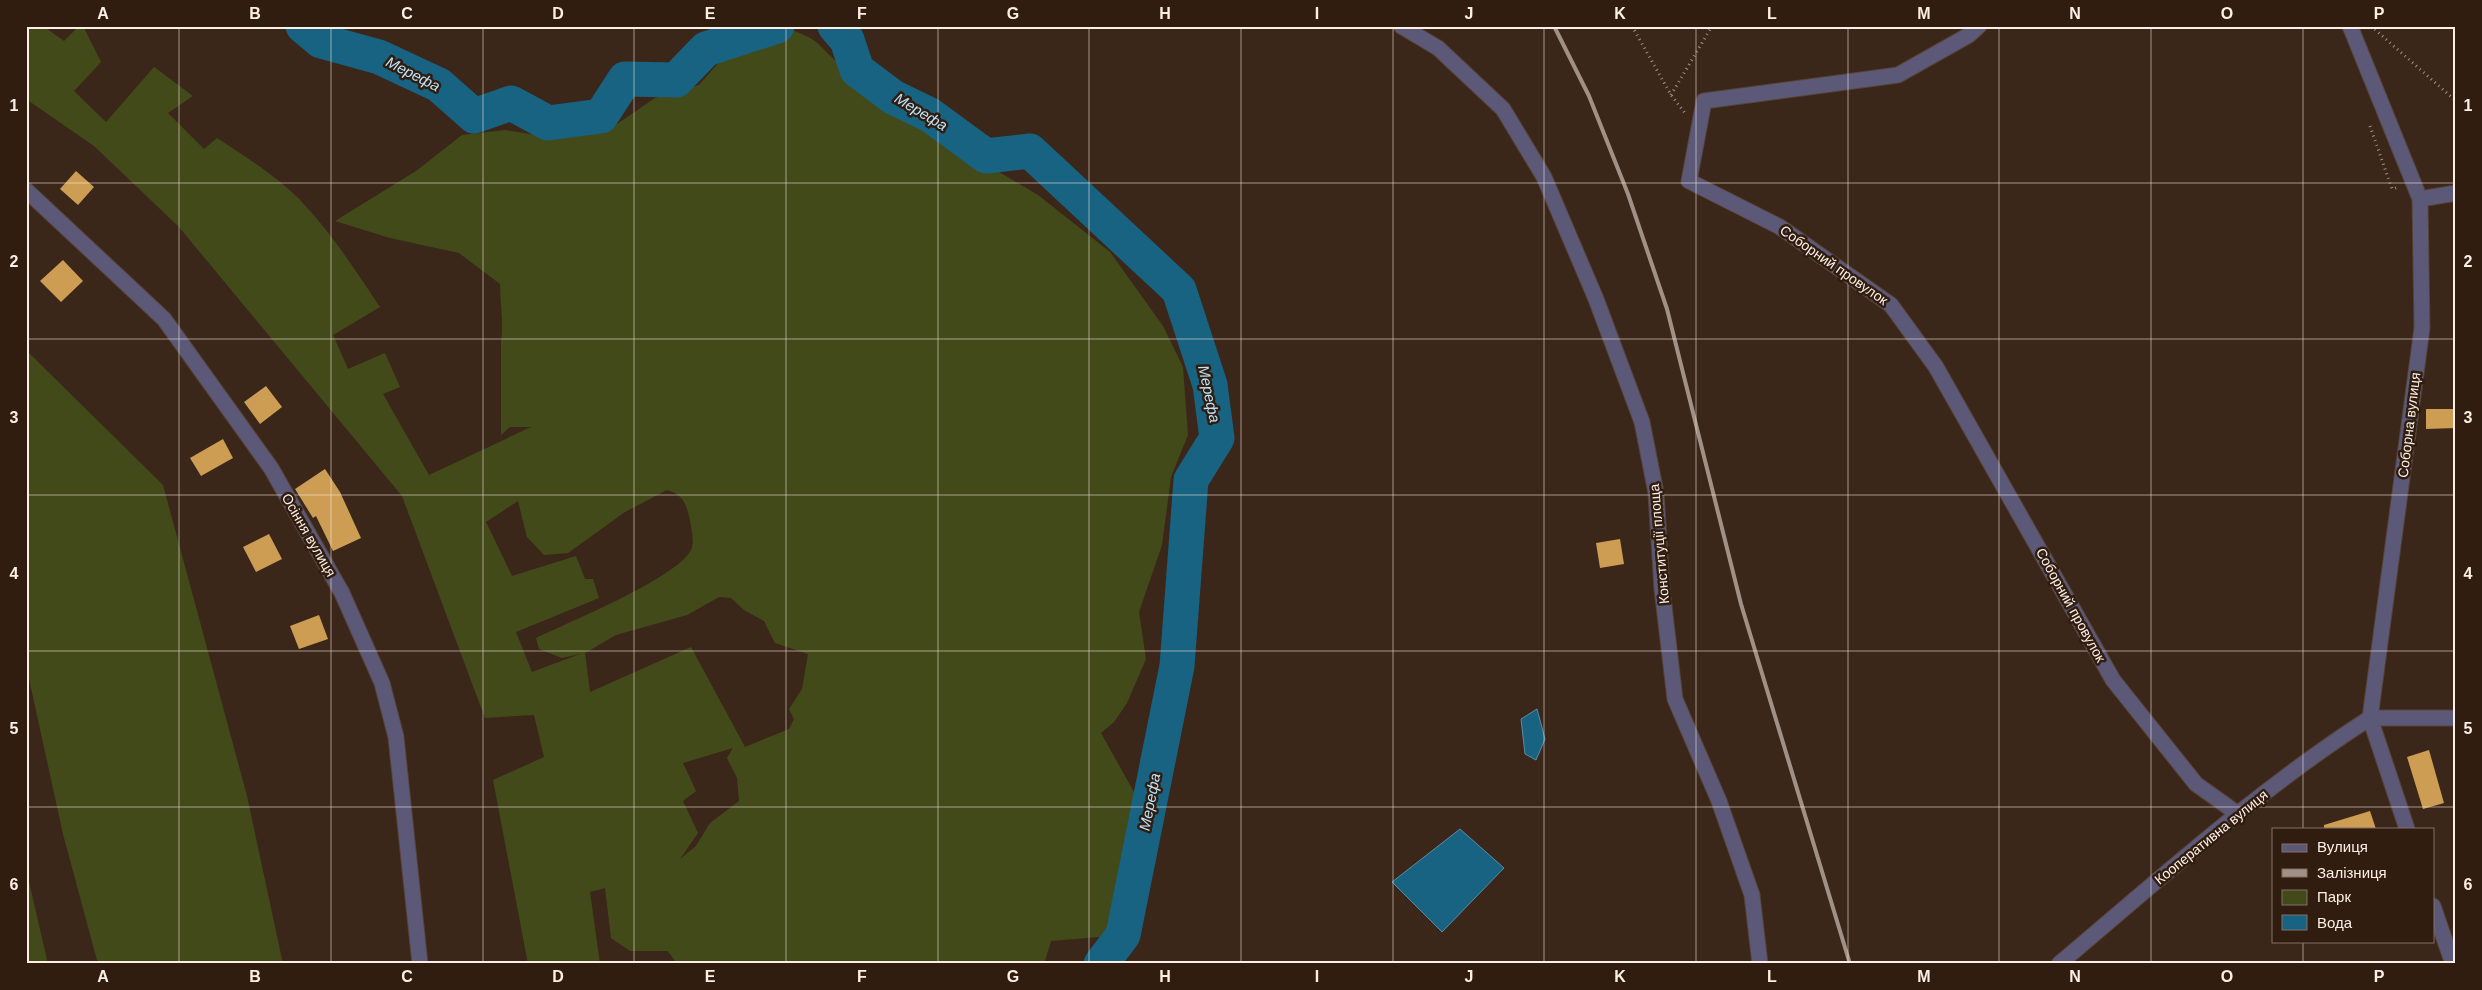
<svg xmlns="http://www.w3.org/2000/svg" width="2482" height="990" font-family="Arial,sans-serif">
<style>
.green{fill:#434a1a;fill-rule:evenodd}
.water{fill:#186282;stroke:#5c8ca0}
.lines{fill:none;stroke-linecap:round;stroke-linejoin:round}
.river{stroke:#186282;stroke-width:35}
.building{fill:#cd9d54}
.minor-casing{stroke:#564337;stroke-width:17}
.path{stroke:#a08f84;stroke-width:3;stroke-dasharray:1 4;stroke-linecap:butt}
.minor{stroke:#5c5978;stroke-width:15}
.rail{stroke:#a09085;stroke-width:4}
.grid{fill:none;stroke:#fcefe6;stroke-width:1;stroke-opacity:0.55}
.labels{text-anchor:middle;stroke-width:5;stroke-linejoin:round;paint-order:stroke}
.street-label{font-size:14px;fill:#fcefe6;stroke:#301d10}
.water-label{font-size:15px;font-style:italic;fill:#bae5fd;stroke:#301d10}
.neatline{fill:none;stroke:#fcefe6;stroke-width:2}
.grid-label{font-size:16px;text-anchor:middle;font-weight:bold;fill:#fcefe6}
</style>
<rect width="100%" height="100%" fill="#3b271a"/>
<!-- green -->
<path class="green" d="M26,26H43L64,41L79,26H83L101,62L74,91L106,122L154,67L193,96L168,113L204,149L217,138C246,157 278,177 302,202C332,234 356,271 380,307L333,335L348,369L385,353L400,387L383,394L429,475L531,427H510L501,435V342C504,323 500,303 500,284L459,253L390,238L335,221L416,171L462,135L505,130L549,137L617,124L655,98L699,85L729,51L795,31C801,34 810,37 816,42C829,53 838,68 857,70L882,107L902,116L958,154L999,172L1038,195L1110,252L1163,326L1183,367L1188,435L1171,477L1162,545L1139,612L1146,659L1127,703L1114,722L1101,733L1135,794L1131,862L1120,907L1123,935L1051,941L1044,964H677L668,951H630L611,938L605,888L590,892L600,964H528L493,780L544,757L534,715L485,718L402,496L179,227L94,146L26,99ZM667,490C684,495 686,504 690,520C691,529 695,542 691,550C677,578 567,623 536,638L539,649L562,658L580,654L532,672L516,632L599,598L593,579H585L576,556L512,576L486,522L518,501L527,537L544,555L568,553L625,512ZM719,597L731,598L744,610L764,621L775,643L808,654L802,689L789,709L794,719L789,729L745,747L691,647L590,692L585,653L616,635L687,615ZM733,748L727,758L737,778L739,801L710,823L696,846L680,859L698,833L683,801L696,791L683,763Z
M26,350L163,485L247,796L283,964H98L63,834L26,665Z
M26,869L48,964H26Z"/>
<!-- water -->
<path class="water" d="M1537,709L1545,739L1536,760L1525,754L1521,719Z
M1460,829L1504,868L1442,932L1392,882Z"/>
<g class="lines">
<!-- river -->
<path class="river" d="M303,26L321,41L379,57L439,85L474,116L511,103L548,123L601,116L625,79L676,80L706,49L777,26
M835,26L847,40L857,70L893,97L930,115L986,156L1030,151L1179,290L1210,385L1217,438L1191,480L1177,666L1123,935L1101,964"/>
</g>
<!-- building -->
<path class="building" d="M76,171L94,187L78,205L60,189Z
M63,260L83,281L61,302L40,281Z
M266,386L282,407L260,424L244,402Z
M2426,409H2456V428L2426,429Z
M223,439L233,458L201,476L190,458Z
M325,469L340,492L361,538L333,551L316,516L313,518L295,489Z
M269,534L282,559L256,572L243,547Z
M1620,539L1624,564L1600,568L1596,543Z
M319,615L328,639L299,649L290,626Z
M2429,750L2444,803L2423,809L2407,757Z
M2370,811L2376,829H2324V825Z"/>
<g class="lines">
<defs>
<path id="minor" d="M1401,26L1438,48L1503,109L1544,177L1596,299L1642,422L1656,493L1662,589L1675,699L1719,801L1752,895L1760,964
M1979,26L1969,35L1898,75L1704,101L1689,181L1780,227L1891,305L1936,367L2113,680L2196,784L2238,814
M2350,26L2420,199L2422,328L2370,718L2407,829
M26,190L164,319L271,468L342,593L382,683L396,737L420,964
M2420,199L2456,193
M2370,718H2456
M2433,906L2453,964
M2059,964C2160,879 2259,789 2370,718"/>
</defs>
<!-- minor casing -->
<use href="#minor" class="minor-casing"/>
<!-- path -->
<path class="path" d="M1632,26L1671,95L1685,113
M2371,26L2456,101
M1671,95L1712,26
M2370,126L2392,189L2399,187"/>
<!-- minor -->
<use href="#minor" class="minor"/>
<!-- rail -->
<path class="rail" d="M1554,26L1589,96L1628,194L1667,309L1741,604L1850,964"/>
</g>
<!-- grid -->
<path class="grid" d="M179,26V964M331,26V964M483,26V964M634,26V964M786,26V964M938,26V964M1089,26V964M1241,26V964M1393,26V964M1544,26V964M1696,26V964M1848,26V964M1999,26V964M2151,26V964M2303,26V829M26,183H2456M26,339H2456M26,495H2456M26,651H2456M26,807H2456M2303,941V964"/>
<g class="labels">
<!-- street labels -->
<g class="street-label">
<text transform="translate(1834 265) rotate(35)" y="5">Соборний провулок</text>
<text transform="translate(2409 425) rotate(-83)" y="5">Соборна вулиця</text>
<text transform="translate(309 535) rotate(60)" y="5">Осіння вулиця</text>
<text transform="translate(1659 544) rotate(-95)" y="5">Конституції площа</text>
<text transform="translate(2071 605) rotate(61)" y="5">Соборний провулок</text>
<text transform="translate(2211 837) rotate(-39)" y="5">Кооперативна вулиця</text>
</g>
<!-- water labels -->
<g class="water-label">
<text transform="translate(413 74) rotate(27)" y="5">Мерефа</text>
<text transform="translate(921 112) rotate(31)" y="5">Мерефа</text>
<text transform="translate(1209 394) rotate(78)" y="5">Мерефа</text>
<text transform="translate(1150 802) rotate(-79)" y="5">Мерефа</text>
</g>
</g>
<!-- border -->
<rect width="2482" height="990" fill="none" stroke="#301d10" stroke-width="55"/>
<!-- legend -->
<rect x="2272" y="828" width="162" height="115" fill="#301d10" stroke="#827166"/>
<rect x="2282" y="844" width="25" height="8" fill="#5c5978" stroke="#827166"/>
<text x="2317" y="852" font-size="15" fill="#fcefe6">Вулиця</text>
<rect x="2282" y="869" width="25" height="8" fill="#a09085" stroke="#827166"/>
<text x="2317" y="878" font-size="15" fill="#fcefe6">Залізниця</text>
<rect x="2282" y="890" width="25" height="15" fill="#434a1a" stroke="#827166"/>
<text x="2317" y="902" font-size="15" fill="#fcefe6">Парк</text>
<rect x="2282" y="915" width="25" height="15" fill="#186282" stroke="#827166"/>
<text x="2317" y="928" font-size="15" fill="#fcefe6">Вода</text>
<rect x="28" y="28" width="2426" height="934" class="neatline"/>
<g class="grid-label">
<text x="103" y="19">A</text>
<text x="255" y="19">B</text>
<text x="407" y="19">C</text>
<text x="558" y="19">D</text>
<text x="710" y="19">E</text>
<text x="862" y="19">F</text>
<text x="1013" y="19">G</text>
<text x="1165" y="19">H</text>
<text x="1317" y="19">I</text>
<text x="1469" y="19">J</text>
<text x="1620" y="19">K</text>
<text x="1772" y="19">L</text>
<text x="1924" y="19">M</text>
<text x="2075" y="19">N</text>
<text x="2227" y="19">O</text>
<text x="2379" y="19">P</text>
<text x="14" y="111">1</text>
<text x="2468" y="111">1</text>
<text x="14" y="267">2</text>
<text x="2468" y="267">2</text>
<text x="14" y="423">3</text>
<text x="2468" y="423">3</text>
<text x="14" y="579">4</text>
<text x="2468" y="579">4</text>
<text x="14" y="734">5</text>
<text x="2468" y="734">5</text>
<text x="14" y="890">6</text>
<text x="2468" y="890">6</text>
<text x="103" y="982">A</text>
<text x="255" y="982">B</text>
<text x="407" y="982">C</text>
<text x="558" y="982">D</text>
<text x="710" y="982">E</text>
<text x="862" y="982">F</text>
<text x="1013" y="982">G</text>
<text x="1165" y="982">H</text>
<text x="1317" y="982">I</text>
<text x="1469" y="982">J</text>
<text x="1620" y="982">K</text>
<text x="1772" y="982">L</text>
<text x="1924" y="982">M</text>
<text x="2075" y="982">N</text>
<text x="2227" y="982">O</text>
<text x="2379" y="982">P</text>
</g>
</svg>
